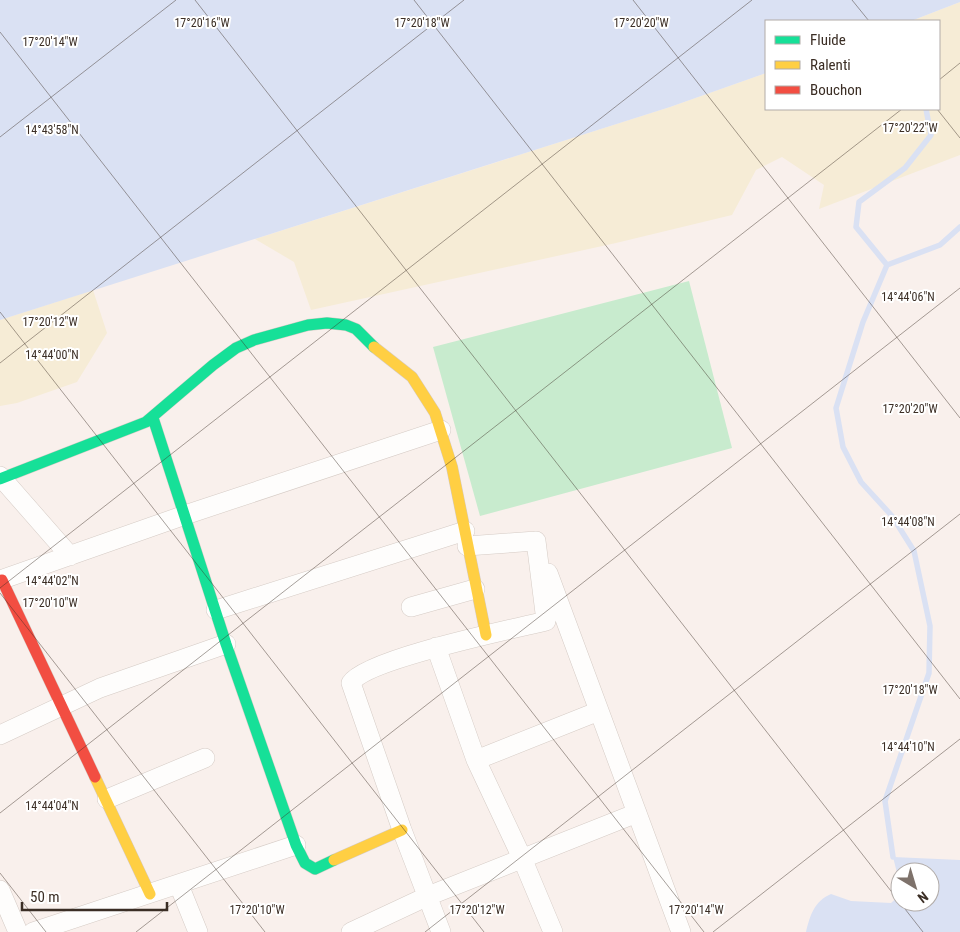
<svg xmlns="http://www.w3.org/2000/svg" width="960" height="932" font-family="'Roboto Condensed',sans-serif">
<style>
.green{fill:#c8ebce}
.sand{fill:#f6ecd6}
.water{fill:#dae1f3}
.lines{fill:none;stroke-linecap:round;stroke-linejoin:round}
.stream{stroke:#dae1f3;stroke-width:5.5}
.street-casing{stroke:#d5cbc5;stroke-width:20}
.fast-casing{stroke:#d5cbc5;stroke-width:12}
.slow-casing{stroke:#d5cbc5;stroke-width:12}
.jam-casing{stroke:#d5cbc5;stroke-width:12}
.street{stroke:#fefdfc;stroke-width:19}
.fast{stroke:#16e098;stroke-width:11}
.slow{stroke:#ffcf43;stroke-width:11}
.jam{stroke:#f24e42;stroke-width:11}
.ticks{fill:none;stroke:#3b2e25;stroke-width:1;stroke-opacity:0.45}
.ticks-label{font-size:12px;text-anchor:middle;fill:#3b2e25;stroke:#fff;stroke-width:4;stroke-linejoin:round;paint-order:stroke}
</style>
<rect width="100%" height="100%" fill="#f9f0ec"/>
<!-- green -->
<path class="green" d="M689,281L732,448L480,516L433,347Z"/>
<!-- sand -->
<path class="sand" d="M960,2V155L819,209L824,185L782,157L756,170L732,215L616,243L311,310L294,262L255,239L670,107L766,73V109H939V21H911Z
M93,290L107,333L77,382L17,403L0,406V320Z"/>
<!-- water -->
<path class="water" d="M0,0H960V2L911,21H766V73L670,107L0,320Z
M893,857L960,860V932H806C810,916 814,901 831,894L851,901L891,903L900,895V902H930V872H900V885Z"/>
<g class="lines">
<!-- stream -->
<path class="stream" d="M887,265L940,245L960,227
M893,857L885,801L929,673L930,626L914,551L892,516L861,482L843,447L836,408L863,322L887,265L856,227L859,202L905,168L931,135L926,109"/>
<defs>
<path id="street" d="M0,476L70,556
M467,546L536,541
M548,573L681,932
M0,580L185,515L441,430
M411,607L475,589
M216,610L465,531
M436,647L476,760L522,858L553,932
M0,735L100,688L226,644
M476,760L599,711
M107,799L205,758
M179,885L198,932
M0,890L18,932
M33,932L296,845
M351,932L428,896L637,813
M441,932L402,830L351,683C366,659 513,629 546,621L536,541"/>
<path id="fast" d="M153,418L226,644L296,845L305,863L315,869L334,860
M0,479L146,422L213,365L236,348L254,340L308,325L327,323L346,325L356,329L374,347"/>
<path id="slow" d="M374,347L412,377L435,413L452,467L486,635
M95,777L150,894
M334,860L402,830"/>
<path id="jam" d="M2,580L95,777"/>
</defs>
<!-- street casing -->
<use href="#street" class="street-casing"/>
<!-- fast casing -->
<use href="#fast" class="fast-casing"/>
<!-- slow casing -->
<use href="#slow" class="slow-casing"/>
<!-- jam casing -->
<use href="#jam" class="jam-casing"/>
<!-- street -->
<use href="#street" class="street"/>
<!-- fast -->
<use href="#fast" class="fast"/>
<!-- slow -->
<use href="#slow" class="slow"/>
<!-- jam -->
<use href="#jam" class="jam"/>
</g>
<!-- ticks -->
<path class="ticks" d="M195,0L923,932M414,0L960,699M633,0L960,418M852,0L869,21M0,32L704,932M939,80L960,63M937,109L960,138M0,137L176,0M0,312L484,932M0,363L464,0M0,588L752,0M0,593L265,932M0,813L902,109M0,873L46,932M136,932L960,288M425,932L960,514M713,932L960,739"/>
<g class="ticks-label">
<text x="202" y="27">17°20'16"W</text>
<text x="422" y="27">17°20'18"W</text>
<text x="641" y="27">17°20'20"W</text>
<text x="50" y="46">17°20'14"W</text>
<text x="910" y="132">17°20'22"W</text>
<text x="52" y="134">14°43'58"N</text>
<text x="908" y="301">14°44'06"N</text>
<text x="50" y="326">17°20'12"W</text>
<text x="52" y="359">14°44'00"N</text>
<text x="910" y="413">17°20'20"W</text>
<text x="908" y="526">14°44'08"N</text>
<text x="52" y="585">14°44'02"N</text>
<text x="50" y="607">17°20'10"W</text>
<text x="910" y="694">17°20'18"W</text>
<text x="908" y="751">14°44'10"N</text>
<text x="52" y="810">14°44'04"N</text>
<text x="257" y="914">17°20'10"W</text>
<text x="477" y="914">17°20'12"W</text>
<text x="696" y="914">17°20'14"W</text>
</g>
<!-- legend -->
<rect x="765" y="20" width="175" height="90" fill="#ffffff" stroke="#b1aba8"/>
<rect x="775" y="36" width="25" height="8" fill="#16e098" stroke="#b1aba8"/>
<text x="810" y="45" font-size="15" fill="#3b2e25">Fluide</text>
<rect x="775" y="61" width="25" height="8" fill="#ffcf43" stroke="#b1aba8"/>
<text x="810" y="70" font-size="15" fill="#3b2e25">Ralenti</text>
<rect x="775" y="86" width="25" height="8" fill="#f24e42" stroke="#b1aba8"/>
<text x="810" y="95" font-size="15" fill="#3b2e25">Bouchon</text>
<!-- north arrow -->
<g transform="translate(915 887) rotate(142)"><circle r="24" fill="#ffffff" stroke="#b1aba8"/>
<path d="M0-4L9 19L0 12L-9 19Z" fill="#7e726b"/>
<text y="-8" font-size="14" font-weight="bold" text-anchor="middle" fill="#3b2e25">N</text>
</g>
<!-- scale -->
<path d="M22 902v8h145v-8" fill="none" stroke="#3b2e25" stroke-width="2.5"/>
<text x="30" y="902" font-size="15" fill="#3b2e25" stroke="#ffffff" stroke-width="4" paint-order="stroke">50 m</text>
</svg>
